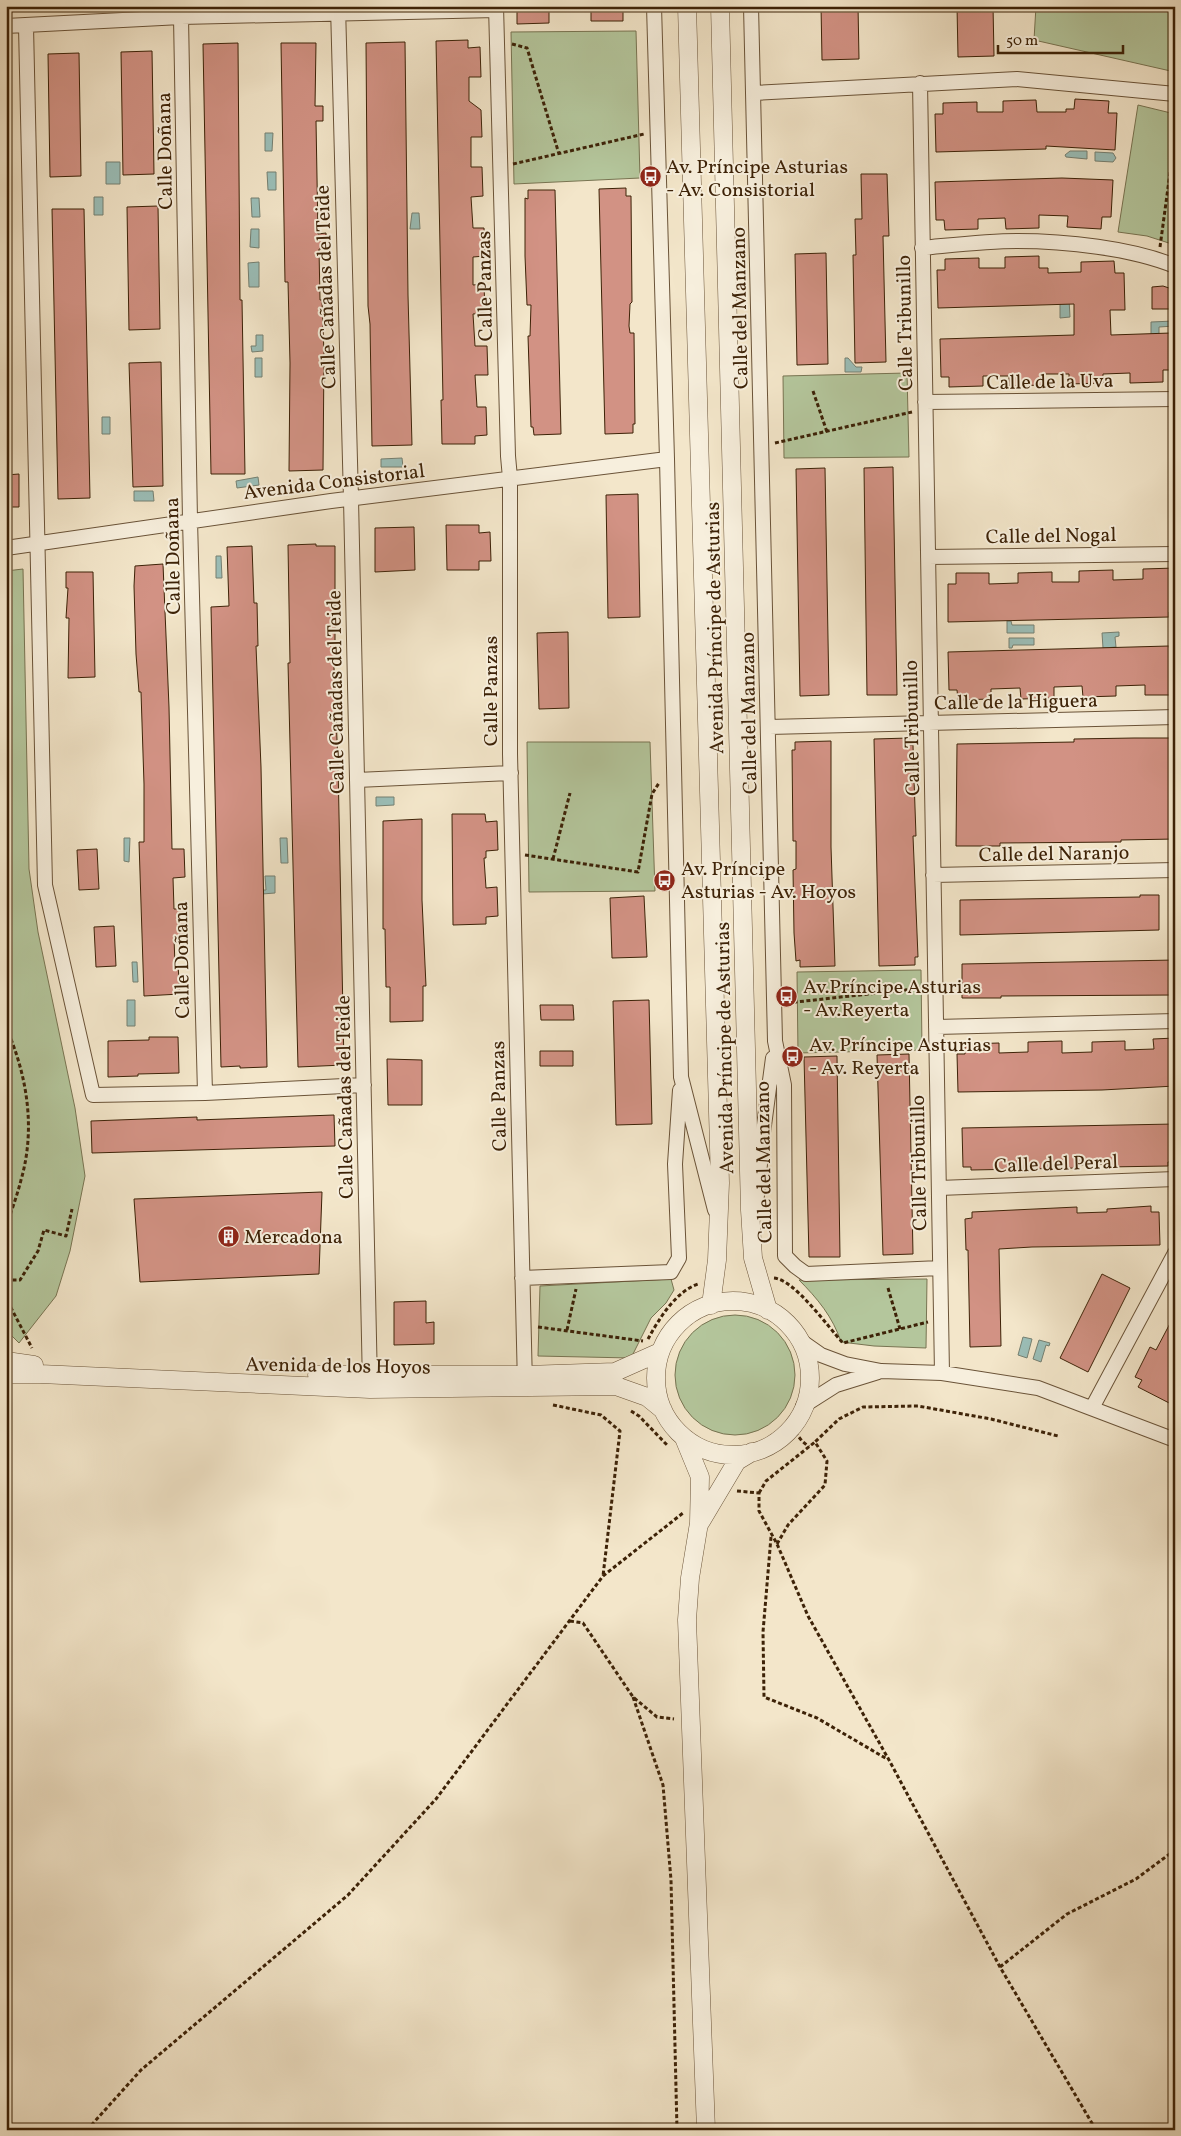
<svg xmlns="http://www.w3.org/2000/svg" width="1181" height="2136" font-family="Vollkorn,serif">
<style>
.green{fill:#b4c69c;stroke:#787452}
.water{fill:#9bbfb9;stroke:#758072}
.building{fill:#d29284;stroke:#3d2207}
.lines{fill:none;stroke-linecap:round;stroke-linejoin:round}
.minor-casing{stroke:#6a5338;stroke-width:16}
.tertiary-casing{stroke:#6a5338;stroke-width:19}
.path{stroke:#3d2207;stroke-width:3;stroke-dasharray:4 2.5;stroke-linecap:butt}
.minor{stroke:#f7efdd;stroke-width:14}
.tertiary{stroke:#f7efdd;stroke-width:18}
.labels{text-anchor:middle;stroke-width:4;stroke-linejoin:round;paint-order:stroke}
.street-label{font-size:20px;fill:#3d2207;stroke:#f7efdd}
.poi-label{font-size:20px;fill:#3d2207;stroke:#f7efdd;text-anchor:start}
</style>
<rect width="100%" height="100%" fill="#f3e6ca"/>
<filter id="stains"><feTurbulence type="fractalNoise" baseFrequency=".004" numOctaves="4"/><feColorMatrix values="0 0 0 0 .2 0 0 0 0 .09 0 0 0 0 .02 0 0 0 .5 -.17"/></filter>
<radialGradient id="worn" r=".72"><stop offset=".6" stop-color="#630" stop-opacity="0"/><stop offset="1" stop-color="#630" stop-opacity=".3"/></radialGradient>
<!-- green -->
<path class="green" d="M48,6H141L48,10Z
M1036,6H1175V72L1034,40Z
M636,31L640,178L514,184L511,32Z
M1138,105L1175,114V245L1147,236L1118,232Z
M907,373L909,457L784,458L783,376Z
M23,569L29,869L38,932L75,1108L85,1176L70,1251L56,1296L19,1343L6,1330V571Z
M527,742H650L655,891L529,892Z
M921,970L922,1050L798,1053L797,972Z
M671,1279L674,1290L666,1303L651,1318L631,1358L538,1356L540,1286Z
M927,1279L926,1348L874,1346L841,1342C833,1317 817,1298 799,1280Z
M675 1375a60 60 0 1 1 120 0a60 60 0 1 1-120 0Z"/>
<!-- water -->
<path class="water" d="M265,133H273L272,151H265Z
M1070,151H1087V159L1066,157L1065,155Z
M1095,152L1113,153L1116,158L1113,162L1095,161Z
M106,162H120V184H106Z
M267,172H276V190H268Z
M94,197H103V215H94Z
M251,198H259L260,217H252Z
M412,213H419L420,229H410Z
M251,229H259V248L250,247Z
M259,262V287H249L248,263Z
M1060,299H1069L1070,317L1060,318Z
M1174,321V326L1159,327V334L1151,335V322Z
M256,335H263V351L252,352L251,346H256Z
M255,358H262V377H255Z
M845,358H848L856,367H862L861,372H845Z
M102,417H110V434H102Z
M402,458L403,467H381V459Z
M258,477L259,485L237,488L236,481Z
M134,491H153L154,501H134Z
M216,556H221L222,578H216Z
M1007,621H1011L1012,625H1034V633H1007Z
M1119,632V636L1115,637L1116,647L1103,648L1102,633Z
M1009,638H1034V645H1013L1012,648H1009Z
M376,797H394V805L376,806Z
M124,838H130L129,862L124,861Z
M280,838H287L288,863H281Z
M265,876H275V893L262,894V890H266Z
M132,962H137L138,982H133Z
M127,1000H135V1026H127Z
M1023,1337L1032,1339L1027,1358L1018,1355Z
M1039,1340L1050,1343L1049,1346L1046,1345L1041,1362L1033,1359Z"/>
<!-- building -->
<path class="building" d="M517,6H549V23L517,24Z
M591,6H623V21H591Z
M821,6H858L859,59L822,60Z
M957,6H993L994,56L958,57Z
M468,40V48L480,47L481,77H469V101L481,110L482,137H471V167H482L483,196L471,197L473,228H484L485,256L473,257V285L484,284L485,313L473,314L475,346H487L488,375H475L477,407H486L487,435L475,436V444H442L441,400H443L436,41Z
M405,42L408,295L412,445L372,446L370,324L368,306L366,43Z
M238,43L240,300H242L245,474H211L203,44Z
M281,43H316L315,106H323V121H316L318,234L326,233V249H319L320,300H322L324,354L323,470L289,471L290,363L288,282H285Z
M152,51L154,174L123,175L121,52Z
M79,53L81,176L50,177L48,54Z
M1075,99L1109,101L1108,113H1117L1115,150L1046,146V149L936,152L935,114H943V103L977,102V112H1003V101L1036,100L1037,112H1066V109H1074Z
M861,174H887L889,236H883L886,362L855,363L853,255H856L855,219H862Z
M1062,178L1113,180L1111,217H1102L1101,229L1067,227L1068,216L1039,215V228L1006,229L1005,218L978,219V229L945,230L944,220H936L935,182Z
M626,188V196H631L632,302L630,304L629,326L630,333H634L635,424H633V433L605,434L599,189Z
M528,190H555L561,434L534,435L533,427H531L528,336H530L531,305H527L525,256V198L528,199Z
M158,206L160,329L129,330L127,207Z
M52,209H84L90,498L58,499Z
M826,253L828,364L797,365L795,254Z
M1039,256V268H1048V273L1081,272V262L1114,261L1115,273H1124L1125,310H1110L1111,335L1171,333L1172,370H1163V382L1130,383V373L1103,374V383L1069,384V374H1043V385L1009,386V376H983V386L949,387V377H941L940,339L1074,335V304L938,308L937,270H945V259L979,258V268H1005V257Z
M1163,286L1175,290V309H1152V287Z
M161,362L163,486L133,487L129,363Z
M893,467L897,695H867L864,468Z
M825,468L829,695L800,696L796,469Z
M19,474V507H6V475Z
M638,494L640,617L608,618L606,495Z
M446,525H479V533L490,532L491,561H479V570H447Z
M414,527L415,570L375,572V528Z
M316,544V546H335V644H333L338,764L344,1065L298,1067L288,663H290L288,545Z
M252,546L254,603H257L258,646H256L261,767L267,1067L240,1068V1066L221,1067L211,607L229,606L227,547Z
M163,564L169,707L172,849H184L185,877L173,878L174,909H185L186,938H174L175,965H178L180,994L144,996L139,842H144V784L141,692H139L136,654L134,586L135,566Z
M1175,568V612H1169V617L948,622V584H956V573H989V584L1018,583V573L1052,572V582H1079V571L1113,570V580L1143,579V569Z
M66,572H93L95,677L68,678L69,618H66L68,588H66Z
M568,632L569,708L539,709L537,633Z
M1169,646L1170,651L1175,650V695H1145V685L1116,686V696L1083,697L1082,686L1054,687V698L1021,699L1020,688L991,689V699L958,700L957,690H949L948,652Z
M909,738V745H913L914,779L916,836H913L918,957H915V965L879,966L874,739Z
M1134,738H1175V839L1121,840V842L1000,843V846H956L957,744L1074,742V739Z
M831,741V847L835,966L800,967V960L796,961L794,933L793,870L796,869V841H793L792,750H795V742Z
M452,814H485L486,822L497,821L498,850L486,851V858H484L486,888L497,887L498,916L486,917V924L453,925Z
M422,819V900L426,986H423V1021L390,1022V987H386L385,929H383V821Z
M97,849L99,889L79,890L77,850Z
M1140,895H1159V930L960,935V900L1140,897Z
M644,896L647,957L612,958L610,898Z
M114,926L116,966L96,967L94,927Z
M1175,960V995L1001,996V998H962V964Z
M649,1000L652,1124L616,1125L613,1001Z
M540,1005H573L574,1020H541Z
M149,1037H178L179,1073L138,1074V1076L108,1077V1041L149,1040Z
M1175,1038V1086L1102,1090L958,1092L957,1054H965V1044L999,1043V1053L1028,1052V1042L1062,1041V1053L1092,1052V1042L1125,1041V1050L1154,1049L1153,1039Z
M540,1051H573V1066H540Z
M909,1054L913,1254L883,1255L877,1055Z
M837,1056L840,1257H809L804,1057Z
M387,1059L422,1060V1105H388Z
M334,1115L335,1146L92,1153L91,1121L197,1117V1120Z
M1175,1124V1162H1168V1166L1107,1167V1164L1077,1165V1168L971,1170V1167H963L962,1128Z
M322,1192L319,1274L140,1282L134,1199Z
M1151,1206V1212H1159L1160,1245L1032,1247L999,1249L1001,1346L970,1347L968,1250H966L965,1219L972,1218V1212L1077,1207V1213L1107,1212V1209Z
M1102,1274L1130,1288L1088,1372L1060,1358Z
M426,1301V1323L434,1322V1344L394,1345V1302Z
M1175,1314V1406L1138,1387L1142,1380L1135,1377L1150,1347L1156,1350Z"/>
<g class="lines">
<defs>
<path id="minor" d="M338,6L351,499L370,1385
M496,6L508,456L510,478V754L525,1385
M654,6L667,459L681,1077L715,1210
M751,6L775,1041L784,1085L785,1256L795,1266L806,1274L940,1268
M181,17L190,520L205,1093
M6,26L181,17L496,10
M26,26L45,885L93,1095L205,1093L364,1085
M920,83L942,1373
M754,93L1017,79L1175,94
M922,248C954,245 986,241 1017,241C1065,241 1131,248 1175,266
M925,402L1175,399
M6,548L331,501L667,459
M928,557L1175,554
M769,727L1175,717
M357,780L511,773
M933,875L1175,870
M936,1027L1175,1021
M939,1188L1175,1179
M756,1205L763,1133L773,1058
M522,1278L671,1272L679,1258L675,1164L680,1090
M801,1341L821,1355L845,1364L881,1371L942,1373L1038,1388L1175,1440
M803,1406L836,1385L878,1372
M1092,1408L1175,1253"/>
<path id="tertiary" d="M687,6L720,1183L717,1260L711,1305
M720,6L750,1210L753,1258L768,1310
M656 1378a77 77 0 1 1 154 0a77 77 0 1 1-154 0Z
M6,1361L34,1365
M6,1374H40L370,1389L616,1386L647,1397L663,1410
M317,1375H526L615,1372L660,1352
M684,1438L700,1477L699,1523L690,1578L687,1620L706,2130
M700,1523L737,1461L752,1452"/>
</defs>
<!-- minor casing -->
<use href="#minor" class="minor-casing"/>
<!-- tertiary casing -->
<use href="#tertiary" class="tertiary-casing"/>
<!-- path -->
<path class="path" d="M512,44L527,48L559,154
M513,164L644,134
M1160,247L1175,136
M813,391L827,432
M775,443L912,412
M525,855L638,872L652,794L659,783
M553,859L570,793
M787,1003L923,988
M6,1027C27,1075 36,1128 21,1180C17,1196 11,1212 6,1227
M774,1278C795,1280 828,1327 843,1343L928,1322
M6,1280H20L38,1251L44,1230L66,1236L72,1209
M888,1288L900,1329
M6,1295L8,1302L32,1348
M538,1327L643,1341
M567,1330L576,1289
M648,1339C659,1319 675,1292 698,1284
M553,1405L601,1415L620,1431L603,1576
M631,1411L639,1416L668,1446
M791,1427L802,1441L809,1447
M737,1491L759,1493V1511L777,1544L808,1616L889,1760L1000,1967L1096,2130
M759,1493L766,1481L815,1442
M771,1537L763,1632L764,1697L817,1718L887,1759
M777,1544L788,1525L825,1485L827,1461L815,1442L839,1419L863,1407L918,1406L991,1419L1058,1436
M570,1621L583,1623L633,1697L657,1717L674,1719
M633,1697L663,1785L671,1880L677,2130
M1000,1967L1067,1914L1136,1879L1175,1850
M87,2130L141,2070L348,1895L436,1799L603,1576L683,1513"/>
<!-- minor -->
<use href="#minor" class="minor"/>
<!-- tertiary -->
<use href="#tertiary" class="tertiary"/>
</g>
<!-- icons -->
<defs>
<symbol id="bus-disc" viewBox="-11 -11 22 22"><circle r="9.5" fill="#8f2418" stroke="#f7efdd"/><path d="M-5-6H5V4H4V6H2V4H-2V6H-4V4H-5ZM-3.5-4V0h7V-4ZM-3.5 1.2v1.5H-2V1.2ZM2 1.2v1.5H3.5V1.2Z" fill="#fff"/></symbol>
<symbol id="building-disc" viewBox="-11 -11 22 22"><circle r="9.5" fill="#8f2418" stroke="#f7efdd"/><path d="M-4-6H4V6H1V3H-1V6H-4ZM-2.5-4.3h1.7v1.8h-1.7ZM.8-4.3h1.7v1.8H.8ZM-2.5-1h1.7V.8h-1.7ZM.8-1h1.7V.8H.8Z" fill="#fff"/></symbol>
</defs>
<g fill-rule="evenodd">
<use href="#bus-disc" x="638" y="164" width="25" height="25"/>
<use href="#bus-disc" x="652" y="868" width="25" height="25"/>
<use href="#bus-disc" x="774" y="984" width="25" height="25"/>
<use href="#bus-disc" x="780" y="1044" width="25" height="25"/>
<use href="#building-disc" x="216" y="1224" width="25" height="25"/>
</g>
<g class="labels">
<!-- street labels -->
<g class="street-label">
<text transform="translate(164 151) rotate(-91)" y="7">Calle Doñana</text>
<text transform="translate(484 286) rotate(-91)" y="7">Calle Panzas</text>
<text transform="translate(325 287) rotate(-92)" y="7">Calle Cañadas del Teide</text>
<text transform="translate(739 308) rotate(-91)" y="7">Calle del Manzano</text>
<text transform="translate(904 323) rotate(-91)" y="7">Calle Tribunillo</text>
<text transform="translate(1050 381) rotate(-1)" y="7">Calle de la Uva</text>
<text transform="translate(334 481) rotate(-7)" y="7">Avenida Consistorial</text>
<text transform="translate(1051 535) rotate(-1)" y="7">Calle del Nogal</text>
<text transform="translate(172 556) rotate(-91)" y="7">Calle Doñana</text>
<text transform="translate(714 628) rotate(-91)" y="7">Avenida Príncipe de Asturias</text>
<text transform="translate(490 691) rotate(-90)" y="7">Calle Panzas</text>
<text transform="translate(335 692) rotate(-91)" y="7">Calle Cañadas del Teide</text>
<text transform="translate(1016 701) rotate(-1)" y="7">Calle de la Higuera</text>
<text transform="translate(748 713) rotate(-91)" y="7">Calle del Manzano</text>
<text transform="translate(911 728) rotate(-91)" y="7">Calle Tribunillo</text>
<text transform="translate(1054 853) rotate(-1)" y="7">Calle del Naranjo</text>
<text transform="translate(181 960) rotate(-91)" y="7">Calle Doñana</text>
<text transform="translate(724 1048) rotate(-91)" y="7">Avenida Príncipe de Asturias</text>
<text transform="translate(498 1096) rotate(-91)" y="7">Calle Panzas</text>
<text transform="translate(344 1097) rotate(-91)" y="7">Calle Cañadas del Teide</text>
<text transform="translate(763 1162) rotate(-91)" y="7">Calle del Manzano</text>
<text transform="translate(918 1163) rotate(-91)" y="7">Calle Tribunillo</text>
<text transform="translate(1056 1163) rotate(-2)" y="7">Calle del Peral</text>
<text transform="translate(338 1365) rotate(1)" y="7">Avenida de los Hoyos</text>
</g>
<!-- poi labels -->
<g class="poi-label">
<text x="666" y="173">Av. Príncipe Asturias<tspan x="666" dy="23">- Av. Consistorial</tspan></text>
<text x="681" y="875">Av. Príncipe<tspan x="681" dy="23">Asturias - Av. Hoyos</tspan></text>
<text x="803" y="993">Av.Príncipe Asturias<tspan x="803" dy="23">- Av.Reyerta</tspan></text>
<text x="809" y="1051">Av. Príncipe Asturias<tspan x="809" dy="23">- Av. Reyerta</tspan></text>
<text x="244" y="1243">Mercadona</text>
</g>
</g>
<!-- margin -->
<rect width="1181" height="2136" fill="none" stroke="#f3e6ca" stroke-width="25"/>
<rect x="8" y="8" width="1166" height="2121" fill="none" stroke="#3d2207" stroke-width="2.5"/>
<rect x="12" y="12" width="1156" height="2111" fill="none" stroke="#3d2207"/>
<!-- scale -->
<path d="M998 45v8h125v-8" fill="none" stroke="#3d2207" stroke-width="2.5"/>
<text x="1006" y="45" font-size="15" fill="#3d2207" stroke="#f7efdd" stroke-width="4" paint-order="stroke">50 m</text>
<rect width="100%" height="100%" filter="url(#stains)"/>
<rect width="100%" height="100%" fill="url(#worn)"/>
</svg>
